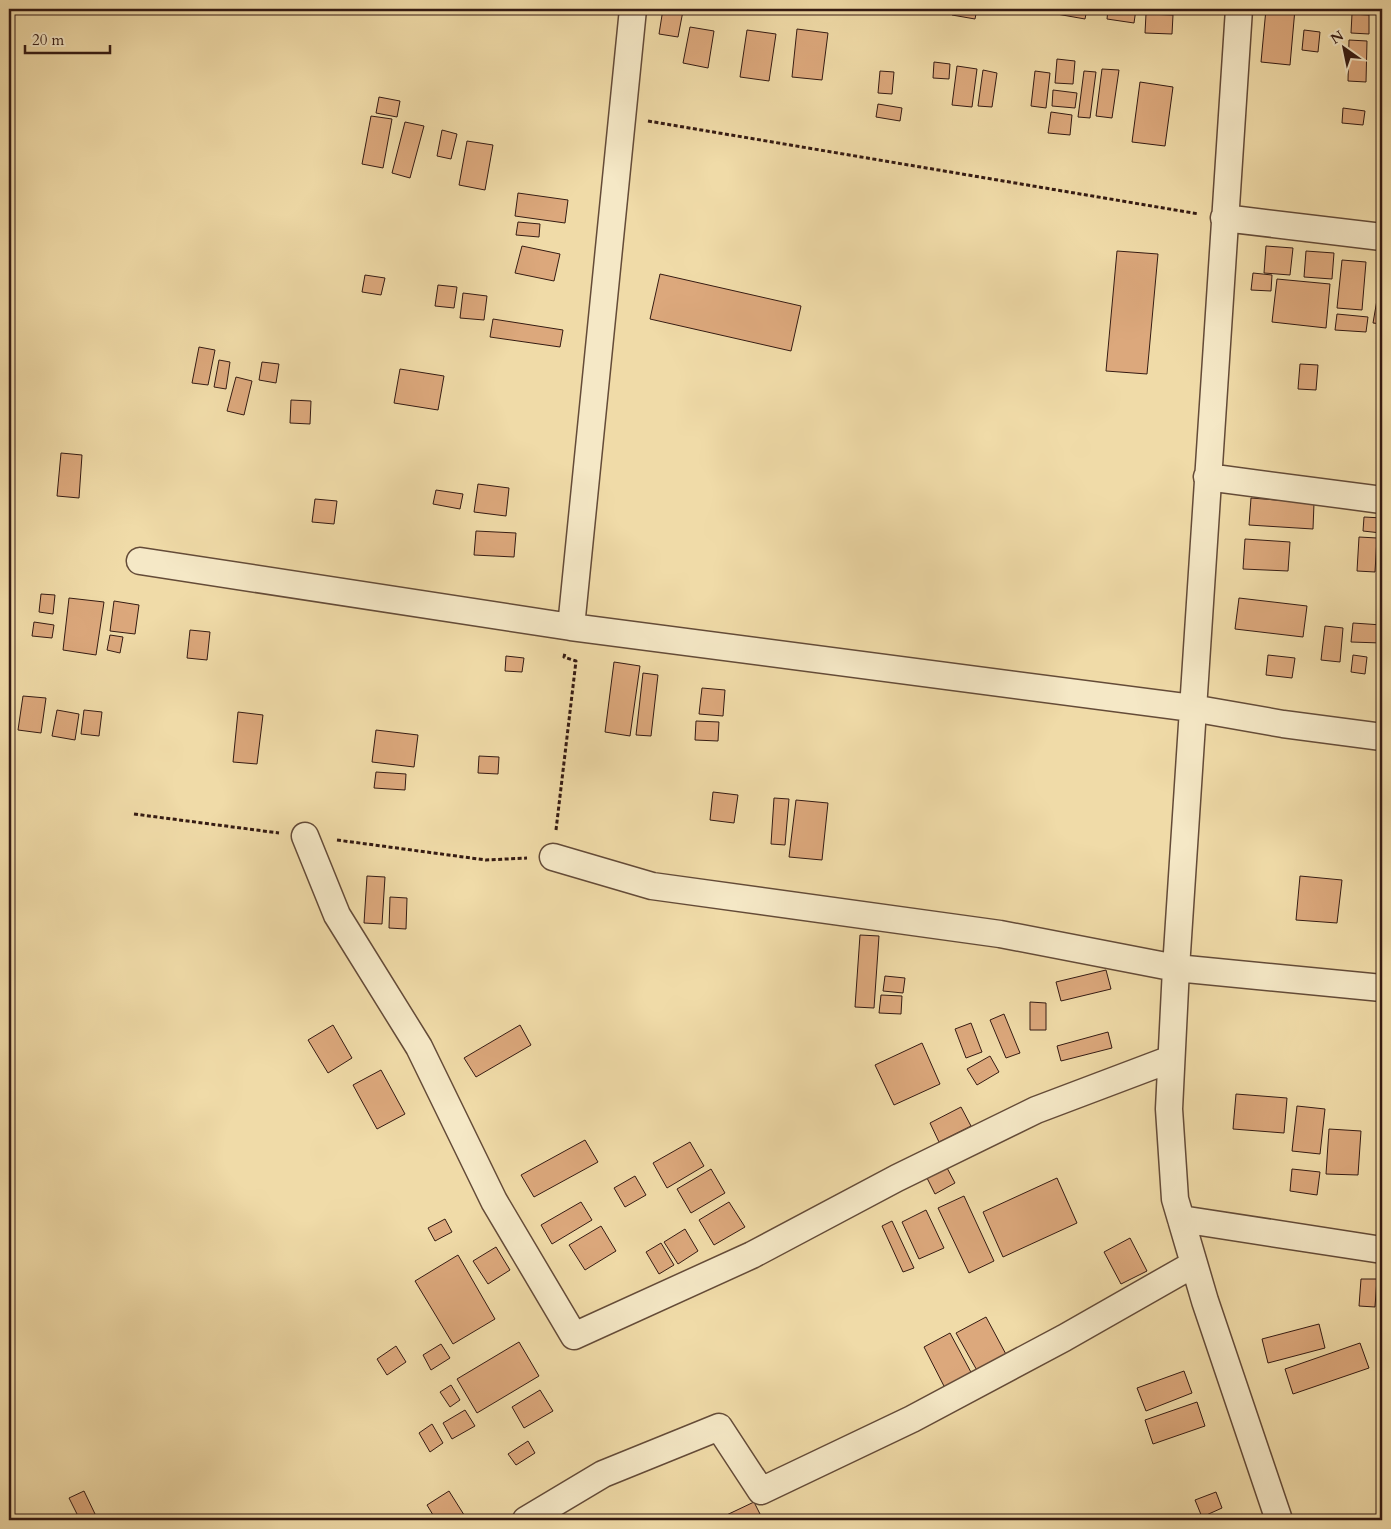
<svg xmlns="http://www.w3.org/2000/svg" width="1391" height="1529" font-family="Cardo,serif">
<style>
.building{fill:#dca87c;stroke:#351b13}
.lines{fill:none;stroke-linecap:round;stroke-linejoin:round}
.minor-casing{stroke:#644b38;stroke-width:29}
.path{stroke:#351b13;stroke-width:3;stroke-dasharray:4 2.5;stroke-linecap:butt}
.minor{stroke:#f5e8c6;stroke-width:26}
</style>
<rect width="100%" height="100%" fill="#f0dba8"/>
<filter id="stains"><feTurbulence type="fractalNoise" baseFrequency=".004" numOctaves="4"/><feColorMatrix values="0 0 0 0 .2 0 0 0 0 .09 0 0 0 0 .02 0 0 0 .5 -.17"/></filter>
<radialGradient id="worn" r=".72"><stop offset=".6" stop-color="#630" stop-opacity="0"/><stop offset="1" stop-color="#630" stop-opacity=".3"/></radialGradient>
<!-- building -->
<path class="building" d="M663,9L683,11L678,37L659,34Z
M953,9H977L975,19L952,15Z
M988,9H1003V13L988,11Z
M1052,9H1087L1085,19L1051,13Z
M1108,9H1136L1134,23L1107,19Z
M1266,9H1295L1290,65L1261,62Z
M1146,14L1173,15L1172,34L1145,33Z
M1352,14L1369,15V34L1351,33Z
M690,27L714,31L708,68L683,63Z
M797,29L828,33L822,80L792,77Z
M747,30L776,34L769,81L740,77Z
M1304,30L1320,32L1318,52L1302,50Z
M1349,40L1367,41L1366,82L1348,81Z
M1057,59L1075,61L1073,84L1055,83Z
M934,62L950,64L949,79L933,78Z
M957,66L977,69L972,107L952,105Z
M1102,69L1119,70L1112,118L1096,116Z
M983,70L997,73L992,107L978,106Z
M880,71L894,72L892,94L878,93Z
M1035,71L1050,73L1046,108L1031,106Z
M1084,71L1096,72L1090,118L1078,117Z
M1140,82L1173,87L1165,146L1132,142Z
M1053,90L1077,93L1075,108L1052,106Z
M379,97L400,101L397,117L376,113Z
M878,104L902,108L900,121L876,117Z
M1343,108L1365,111L1363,125L1342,123Z
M1051,112L1072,115L1070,135L1048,133Z
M371,116L392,119L383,168L362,164Z
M405,122L424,126L410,178L392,173Z
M442,130L457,134L451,159L437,156Z
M467,141L493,145L485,190L459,185Z
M518,193L568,200L565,223L515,216Z
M518,222L540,224L539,237L516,235Z
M522,246L560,254L554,281L515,273Z
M1266,246L1293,248L1290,275L1264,273Z
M1117,251L1158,254L1147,374L1106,371Z
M1306,251L1334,253L1332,279L1304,277Z
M1342,260L1366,262L1362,310L1337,308Z
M1253,273L1272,275L1271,291L1251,290Z
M660,274L801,306L791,351L650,319Z
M365,275L385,278L381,295L362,292Z
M1277,279L1330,284L1326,328L1272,322Z
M438,285L457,287L454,308L435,306Z
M463,293L487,296L484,320L460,318Z
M1378,294L1382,295V324L1373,323Z
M1337,314L1368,317L1366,332L1335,330Z
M493,319L563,330L560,347L490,337Z
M199,347L215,350L208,385L192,383Z
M219,360L230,362L226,389L214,387Z
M262,362L279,364L276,383L259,380Z
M1300,364L1318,365L1316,390L1298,389Z
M400,369L444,376L438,410L394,403Z
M236,377L252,381L244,415L227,411Z
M291,400L311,401L310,424L290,423Z
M61,453L82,455L79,498L57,496Z
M478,484L509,488L506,516L474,512Z
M436,490L463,494L460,509L433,504Z
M1251,498L1314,503L1313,529L1249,525Z
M315,499L337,501L334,524L312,522Z
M1364,517L1382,518L1381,533L1363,531Z
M476,531L516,533L514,557L474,555Z
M1359,537L1377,538L1375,572L1357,571Z
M1245,539L1290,542L1288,571L1243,569Z
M41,594L55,595L53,614L39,612Z
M69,598L104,602L96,655L63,650Z
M1239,598L1307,606L1303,637L1235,629Z
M114,601L139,605L135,634L110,631Z
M34,622L54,625L52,638L32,636Z
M1353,623L1382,625L1381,643L1351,642Z
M1325,626L1343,628L1340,662L1321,660Z
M190,630L210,632L207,660L187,658Z
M110,635L123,637L120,653L107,650Z
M1268,655L1295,658L1292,678L1266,675Z
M1353,655L1367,657L1365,674L1351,672Z
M506,656L524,658L522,672L505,671Z
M614,662L640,666L630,736L605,732Z
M643,673L658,675L651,736L636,735Z
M702,688L725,690L723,716L699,714Z
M23,696L46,698L41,733L18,730Z
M57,710L79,714L75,740L52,736Z
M84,710L102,712L99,736L81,734Z
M238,712L263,715L257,764L233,762Z
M696,721L719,722L718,741L695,740Z
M376,730L418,735L414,767L372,762Z
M479,756L499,757L498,774L478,773Z
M376,772L406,774L405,790L374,788Z
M713,792L738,795L734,823L710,820Z
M774,798L789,799L785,845L771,844Z
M796,800L828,803L822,860L789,857Z
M367,876L385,877L382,924L364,923Z
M1300,876L1342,880L1337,923L1296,920Z
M390,897L407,898L406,929L389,928Z
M860,935L879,936L874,1008L855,1007Z
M1106,970L1111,989L1061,1001L1056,982Z
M885,976L905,978L903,993L883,991Z
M881,995L902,996L901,1014L879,1013Z
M1030,1002L1046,1003V1030H1030Z
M1004,1014L1020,1053L1006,1058L990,1020Z
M971,1023L982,1052L966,1058L955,1029Z
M333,1025L352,1058L328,1073L308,1040Z
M520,1025L531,1045L476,1077L464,1058Z
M1108,1032L1112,1048L1061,1061L1057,1046Z
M922,1043L940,1084L894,1105L875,1065Z
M990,1056L999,1072L977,1085L967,1069Z
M381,1070L405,1114L377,1129L353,1085Z
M1236,1094L1287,1098L1284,1133L1233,1129Z
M1297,1106L1325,1109L1320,1154L1292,1151Z
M961,1107L971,1126L939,1142L930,1123Z
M1329,1129L1361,1131L1358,1175L1326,1174Z
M585,1140L598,1162L534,1197L521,1175Z
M690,1142L704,1166L667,1188L653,1163Z
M946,1166L955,1183L935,1194L926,1176Z
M711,1169L725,1193L691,1213L677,1189Z
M1292,1169L1320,1172L1317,1195L1290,1191Z
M635,1176L646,1195L625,1207L614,1188Z
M1057,1178L1077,1223L1003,1257L983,1212Z
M964,1196L994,1261L969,1273L938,1208Z
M581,1202L592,1220L552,1244L541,1225Z
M729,1202L745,1227L714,1245L699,1220Z
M926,1210L944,1248L919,1259L902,1222Z
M445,1219L452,1232L435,1241L428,1228Z
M892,1221L914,1268L903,1272L882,1226Z
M601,1226L616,1251L585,1270L569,1245Z
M685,1229L698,1251L678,1264L664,1242Z
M1130,1238L1147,1271L1121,1284L1104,1252Z
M661,1243L674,1265L659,1274L646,1252Z
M496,1247L510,1270L488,1284L473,1261Z
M458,1255L495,1319L453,1344L415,1281Z
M1361,1279H1377L1375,1307L1359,1306Z
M986,1317L1008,1358L979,1374L956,1333Z
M1319,1324L1325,1348L1268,1363L1262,1339Z
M950,1333L973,1376L946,1390L924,1347Z
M519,1342L539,1376L477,1413L457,1379Z
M1360,1343L1369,1368L1293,1394L1285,1369Z
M441,1344L450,1358L431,1370L423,1355Z
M396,1346L406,1362L387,1375L377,1359Z
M1378,1346H1382V1362H1377Z
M1184,1371L1192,1393L1146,1411L1137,1388Z
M451,1385L460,1400L450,1407L440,1392Z
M540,1390L553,1411L524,1428L512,1407Z
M1197,1402L1205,1426L1153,1444L1145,1420Z
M465,1410L475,1426L452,1439L443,1423Z
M432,1424L443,1443L430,1452L419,1433Z
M528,1441L535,1453L516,1465L508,1454Z
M84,1491L96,1516L86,1520H80L69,1498Z
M449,1491L466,1518L462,1520H436L427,1505Z
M1216,1492L1222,1508L1202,1517L1195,1500Z
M754,1502L763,1520H716Z"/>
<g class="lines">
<defs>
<path id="minor" d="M1239,9L1176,968L1169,1109L1175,1199L1205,1301L1279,1520
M1224,218L1382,237
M1207,477L1382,500
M140,561L571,627L1192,708L1283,724L1382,737
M571,627L633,9
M305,836L337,915L419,1047L494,1201L574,1336L752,1255L897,1178L1036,1110L1171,1059
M553,857L652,886L1000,934L1176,968L1382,988
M1181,1219L1382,1250
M526,1520L603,1474L719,1427L761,1491L912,1419L1064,1338L1194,1264"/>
</defs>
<!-- minor casing -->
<use href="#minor" class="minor-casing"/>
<!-- path -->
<path class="path" d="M648,121L1199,214
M134,814L279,833
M556,830L576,661L564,657L565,653
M337,840L486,860L527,858"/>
<!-- minor -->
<use href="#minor" class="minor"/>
</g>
<!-- margin -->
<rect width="1391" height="1529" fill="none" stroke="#f0dba8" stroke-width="30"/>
<rect x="10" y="10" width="1371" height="1509" fill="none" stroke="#351b13" stroke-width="2.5"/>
<rect x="15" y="15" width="1361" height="1499" fill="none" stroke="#351b13"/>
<!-- north arrow -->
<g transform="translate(1344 48) rotate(327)" stroke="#f5e8c6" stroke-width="4" paint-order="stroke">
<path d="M0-4L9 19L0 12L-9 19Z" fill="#351b13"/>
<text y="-8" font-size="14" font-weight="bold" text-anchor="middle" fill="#351b13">N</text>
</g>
<!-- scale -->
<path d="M25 45v8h85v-8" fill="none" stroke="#351b13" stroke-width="2.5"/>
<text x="32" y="45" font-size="15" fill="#351b13" stroke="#f5e8c6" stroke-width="4" paint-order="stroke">20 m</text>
<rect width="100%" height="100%" filter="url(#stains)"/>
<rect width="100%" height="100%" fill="url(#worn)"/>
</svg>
